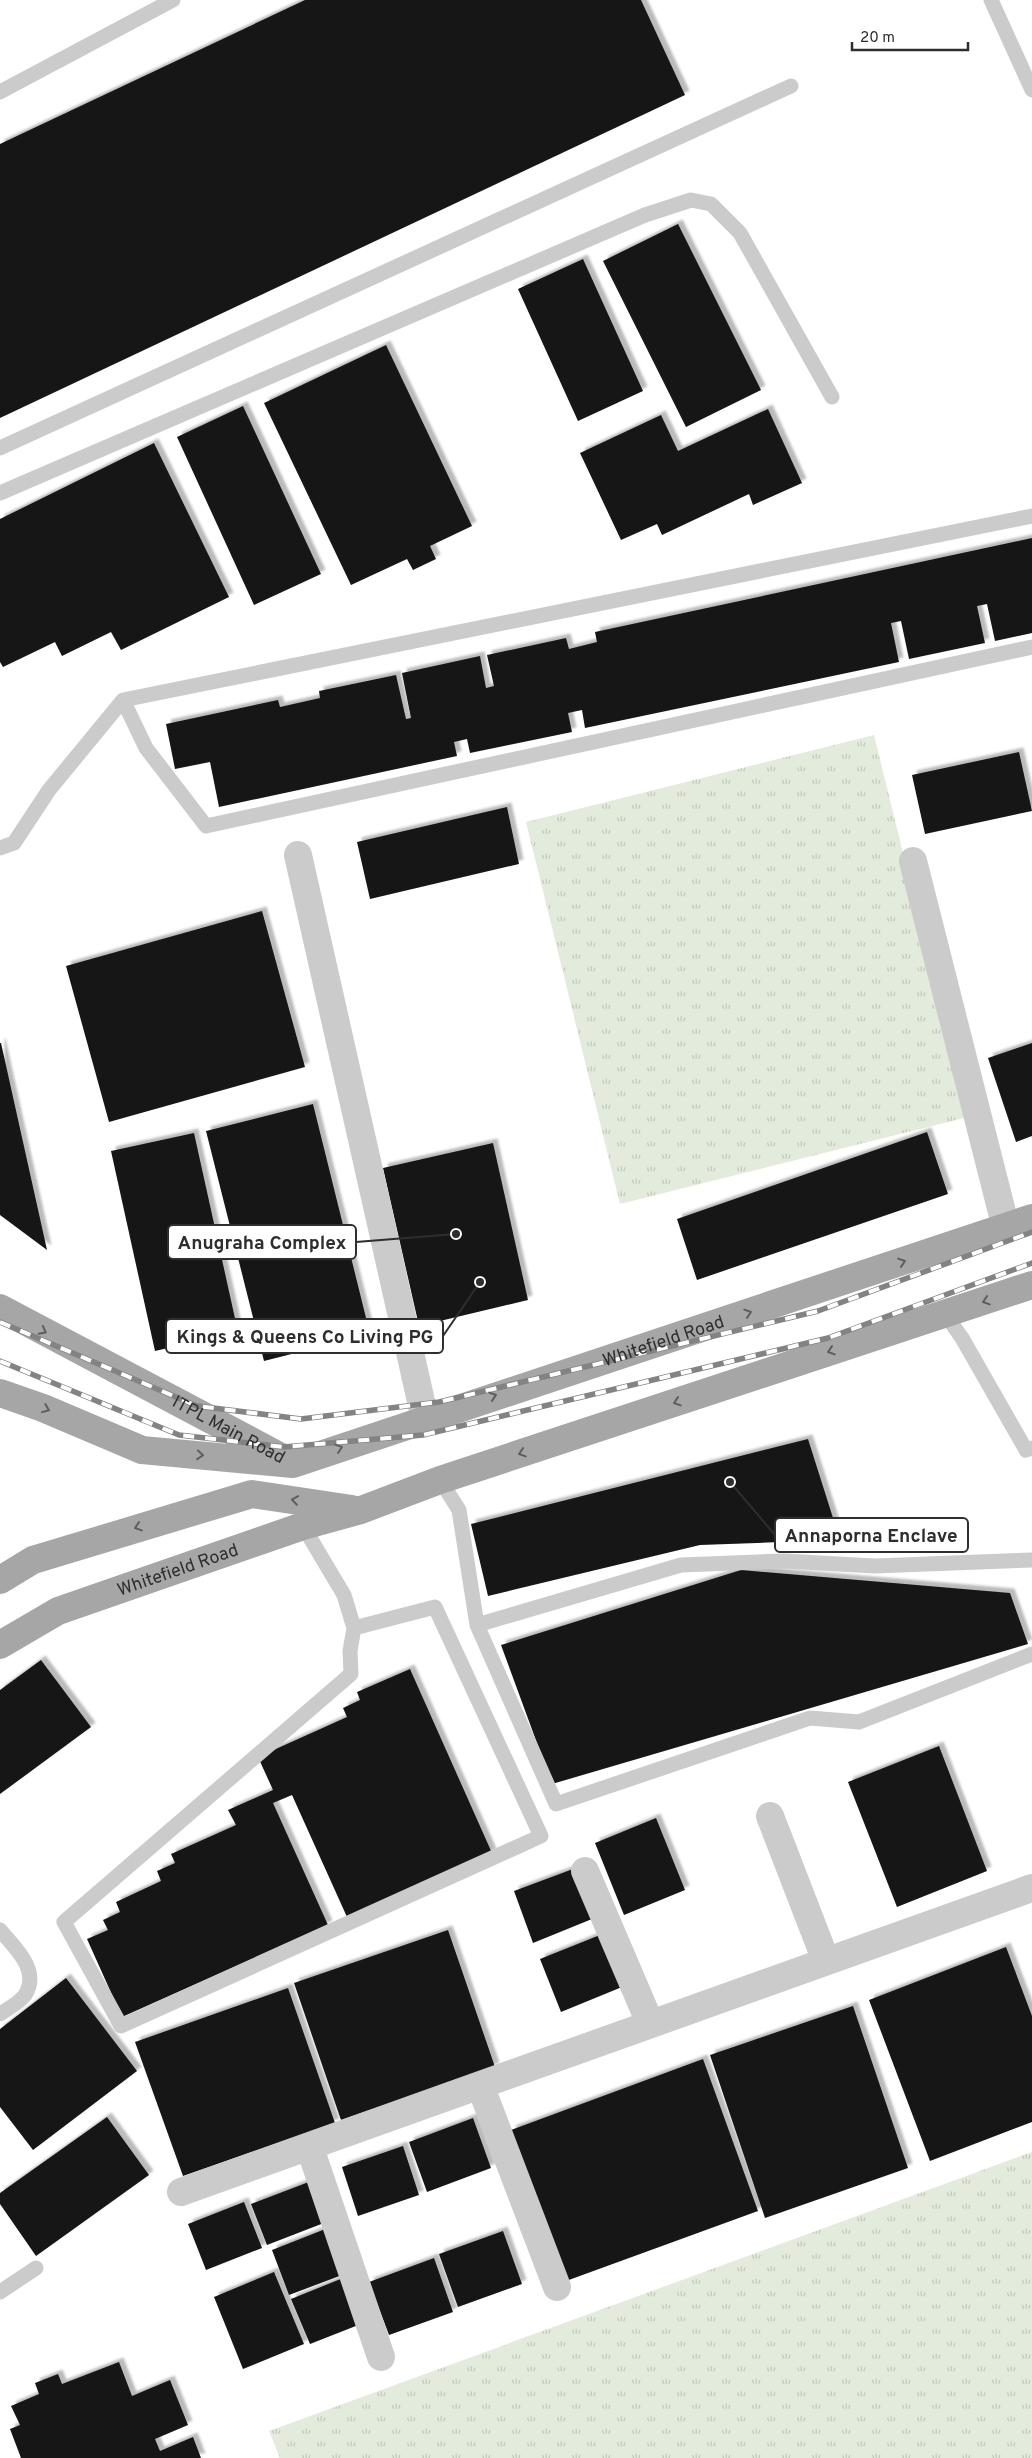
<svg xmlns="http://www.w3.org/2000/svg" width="1032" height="2458" font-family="Overpass,sans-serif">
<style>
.grass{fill:url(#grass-tufts)}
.building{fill:#151515;filter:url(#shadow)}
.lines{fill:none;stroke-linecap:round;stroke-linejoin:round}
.service{stroke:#cbcbcb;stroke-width:15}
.minor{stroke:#cbcbcb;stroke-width:28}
.primary{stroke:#a6a6a6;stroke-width:28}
.rail-casing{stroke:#838383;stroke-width:5.5}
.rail{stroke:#fff;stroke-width:4;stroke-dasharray:11;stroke-linecap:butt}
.oneway{stroke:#5e5e5e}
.labels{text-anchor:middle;stroke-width:5;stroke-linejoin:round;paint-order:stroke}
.street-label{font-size:18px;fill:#2e2e2e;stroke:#fff}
.leader{fill:none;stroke:#2e2e2e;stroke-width:2}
.callout-dot{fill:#2e2e2e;stroke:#fff;stroke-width:2}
.callout{fill:#fff;stroke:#2e2e2e;stroke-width:2}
.callout-label{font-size:19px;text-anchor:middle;font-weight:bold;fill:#2e2e2e}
</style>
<defs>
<pattern id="grass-tufts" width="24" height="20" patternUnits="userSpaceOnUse" patternTransform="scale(1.25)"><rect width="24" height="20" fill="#e3ebdc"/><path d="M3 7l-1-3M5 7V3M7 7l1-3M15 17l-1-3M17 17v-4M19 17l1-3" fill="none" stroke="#c3cabd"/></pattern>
<filter id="shadow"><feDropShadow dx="4.5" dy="-4.5" stdDeviation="1" flood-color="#0004"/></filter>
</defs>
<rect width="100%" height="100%" fill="#fff"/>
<!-- grass -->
<path class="grass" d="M874,735L968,1117L620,1204L526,822Z
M1032,2152V2458H280L269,2431Z"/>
<!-- building -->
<path class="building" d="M305,0H641L685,95L0,418V144Z
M678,224L761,390L686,427L603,261Z
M583,259L643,391L578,421L518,289Z
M386,345L472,526L430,546L436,559L413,570L407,559L351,585L264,403Z
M243,406L321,574L254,605L177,437Z
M768,409L802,483L753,505L749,494L662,535L657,524L621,540L580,453L661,415L678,451Z
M154,443L229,597L121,650L111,632L62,656L55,642L3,667L0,662V519Z
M1032,538V633L995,641L987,604L977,606L985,643L909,659L901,621L891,623L899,662L585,728L582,710L568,713L572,732L470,753L467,739L454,742L457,756L219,807L210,762L175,769L166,724L278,700L280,707L320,698L319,691L396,675L406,719L411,718L402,673L480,656L486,688L494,686L487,655L566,638L569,649L597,642L595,632Z
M1019,752L1032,811L925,834L912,775Z
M507,807L519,864L370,899L357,842Z
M262,911L305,1067L109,1122L66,966Z
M0,1043H1L47,1250L0,1215Z
M1032,1043V1136L1016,1142L988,1058Z
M313,1104L370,1334L264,1361L206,1131Z
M927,1132L948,1194L697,1280L677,1219Z
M194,1133L238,1332L155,1351L111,1151Z
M493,1143L528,1300L419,1326L383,1168Z
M808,1439L840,1540L700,1545L488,1596L471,1524Z
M741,1570L1010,1593L1028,1644L552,1784L501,1645Z
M41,1660L91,1727L0,1794V1690Z
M410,1669L492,1853L347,1917L292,1795L273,1803L328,1925L122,2017L87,1939L108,1930L103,1920L120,1912L116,1902L161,1881L157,1871L175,1863L171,1854L236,1825L228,1810L273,1790L258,1757L347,1717L343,1708L360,1700L357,1692Z
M939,1746L987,1871L897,1907L848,1782Z
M656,1818L685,1890L624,1915L595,1843Z
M573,1869L592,1919L533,1943L514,1891Z
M448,1930L495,2067L341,2120L294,1983Z
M600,1935L622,1987L561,2012L540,1959Z
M1006,1947L1032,2016V2122L930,2161L869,2000Z
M66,1978L137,2071L33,2150L0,2107V2029Z
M288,1988L335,2123L183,2176L135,2042Z
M853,2006L908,2168L765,2218L710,2055Z
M703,2059L758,2211L566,2281L511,2130Z
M107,2117L149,2175L36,2256L0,2204V2193Z
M473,2118L491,2168L427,2192L409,2142Z
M403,2146L419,2195L358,2216L342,2167Z
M314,2180L329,2221L267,2245L251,2204Z
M244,2202L262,2248L206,2270L188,2224Z
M333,2226L350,2272L289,2295L272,2250Z
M503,2231L522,2284L458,2307L439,2254Z
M434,2258L453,2312L389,2335L369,2282Z
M274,2272L304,2344L243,2369L214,2297Z
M348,2276L366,2322L310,2344L291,2299Z
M119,2362L132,2396L170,2380L188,2425L155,2439L160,2451L193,2437L201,2458H21L10,2429L20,2425L11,2406L39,2394L35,2383L58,2374L62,2384Z"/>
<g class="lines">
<!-- service -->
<path class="service" d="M991,0L1032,90
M0,92L173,0
M0,448L791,86
M0,493L645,215L691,200L711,204L740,233L832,397
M123,700L146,748L206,826L1032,647
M0,848L14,843L49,790L123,700L1032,516
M945,1314L962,1338L1026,1450L1032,1448
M440,1480L459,1510L477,1625L556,1804L810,1718L859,1722L1032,1654
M303,1526L344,1595L354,1628L350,1651L351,1674L64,1922L121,2026L541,1836L435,1607L354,1628
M477,1625L681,1565L784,1561L875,1566L1032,1560
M0,1930C14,1947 41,1970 25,1995C20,2002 8,2009 0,2014
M0,2292L36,2268"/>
<!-- minor -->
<path class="minor" d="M298,855L425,1419
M913,861L1006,1228
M770,1816L826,1961
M585,1871L650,2023
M480,2085L557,2287
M310,2148L381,2357
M181,2192L1032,1888"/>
<!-- primary -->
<g class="primary">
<path id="s1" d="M0,1308L283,1458"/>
<path id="s2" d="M0,1393L43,1408L142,1450L293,1464L1032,1218"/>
<path d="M0,1580L33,1560L252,1494L352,1509"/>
<path id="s3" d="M0,1645L58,1611L303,1526L361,1510L440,1480L1032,1285"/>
</g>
<defs>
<path id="rail" d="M0,1322L197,1406L301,1419L439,1402L818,1311L1032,1232
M0,1361L179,1435L284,1447L423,1435L828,1338L1032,1263"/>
</defs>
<!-- rail casing -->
<use href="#rail" class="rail-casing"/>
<!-- rail -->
<use href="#rail" class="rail"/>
</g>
<!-- one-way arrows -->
<defs><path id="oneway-chevron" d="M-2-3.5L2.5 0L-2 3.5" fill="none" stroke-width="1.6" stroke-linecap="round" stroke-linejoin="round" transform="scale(1.25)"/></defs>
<g class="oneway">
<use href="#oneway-chevron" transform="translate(902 1262) rotate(-18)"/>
<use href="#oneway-chevron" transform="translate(986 1301) rotate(162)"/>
<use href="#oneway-chevron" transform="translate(748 1313) rotate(-18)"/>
<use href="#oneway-chevron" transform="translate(43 1331) rotate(28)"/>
<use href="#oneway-chevron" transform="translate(831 1351) rotate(162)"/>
<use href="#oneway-chevron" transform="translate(493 1396) rotate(-18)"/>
<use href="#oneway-chevron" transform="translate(677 1402) rotate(162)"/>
<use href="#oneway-chevron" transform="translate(46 1409) rotate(22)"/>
<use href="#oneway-chevron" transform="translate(339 1448) rotate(-19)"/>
<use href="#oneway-chevron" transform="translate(522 1453) rotate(162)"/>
<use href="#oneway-chevron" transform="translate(200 1455) rotate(5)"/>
<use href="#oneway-chevron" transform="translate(295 1500) rotate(-172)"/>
<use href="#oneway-chevron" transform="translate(138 1527) rotate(162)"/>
</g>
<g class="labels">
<!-- street labels -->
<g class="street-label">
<text dy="6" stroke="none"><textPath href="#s2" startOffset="695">Whitefield Road</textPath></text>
<text dy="6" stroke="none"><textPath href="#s1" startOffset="259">ITPL Main Road</textPath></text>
<text dy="6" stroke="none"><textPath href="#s3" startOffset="194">Whitefield Road</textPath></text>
</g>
</g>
<!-- callouts -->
<path class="leader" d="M456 1234L356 1242M480 1282L443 1336M730 1482L775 1535"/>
<g class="callout-dot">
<circle cx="456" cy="1234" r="5"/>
<circle cx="480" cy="1282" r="5"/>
<circle cx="730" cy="1482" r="5"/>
</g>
<g class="callout">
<rect x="168" y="1225" width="188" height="34" rx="5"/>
<rect x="166" y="1319" width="277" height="34" rx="5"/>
<rect x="775" y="1518" width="193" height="34" rx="5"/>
</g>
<g class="callout-label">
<text x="262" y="1249">Anugraha Complex</text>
<text x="305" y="1343">Kings &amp; Queens Co Living PG</text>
<text x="871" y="1542">Annaporna Enclave</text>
</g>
<!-- scale -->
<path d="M852 42v8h116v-8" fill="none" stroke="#2e2e2e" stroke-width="2.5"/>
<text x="860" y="42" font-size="15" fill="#2e2e2e" stroke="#ffffff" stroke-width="4" paint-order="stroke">20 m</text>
</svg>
